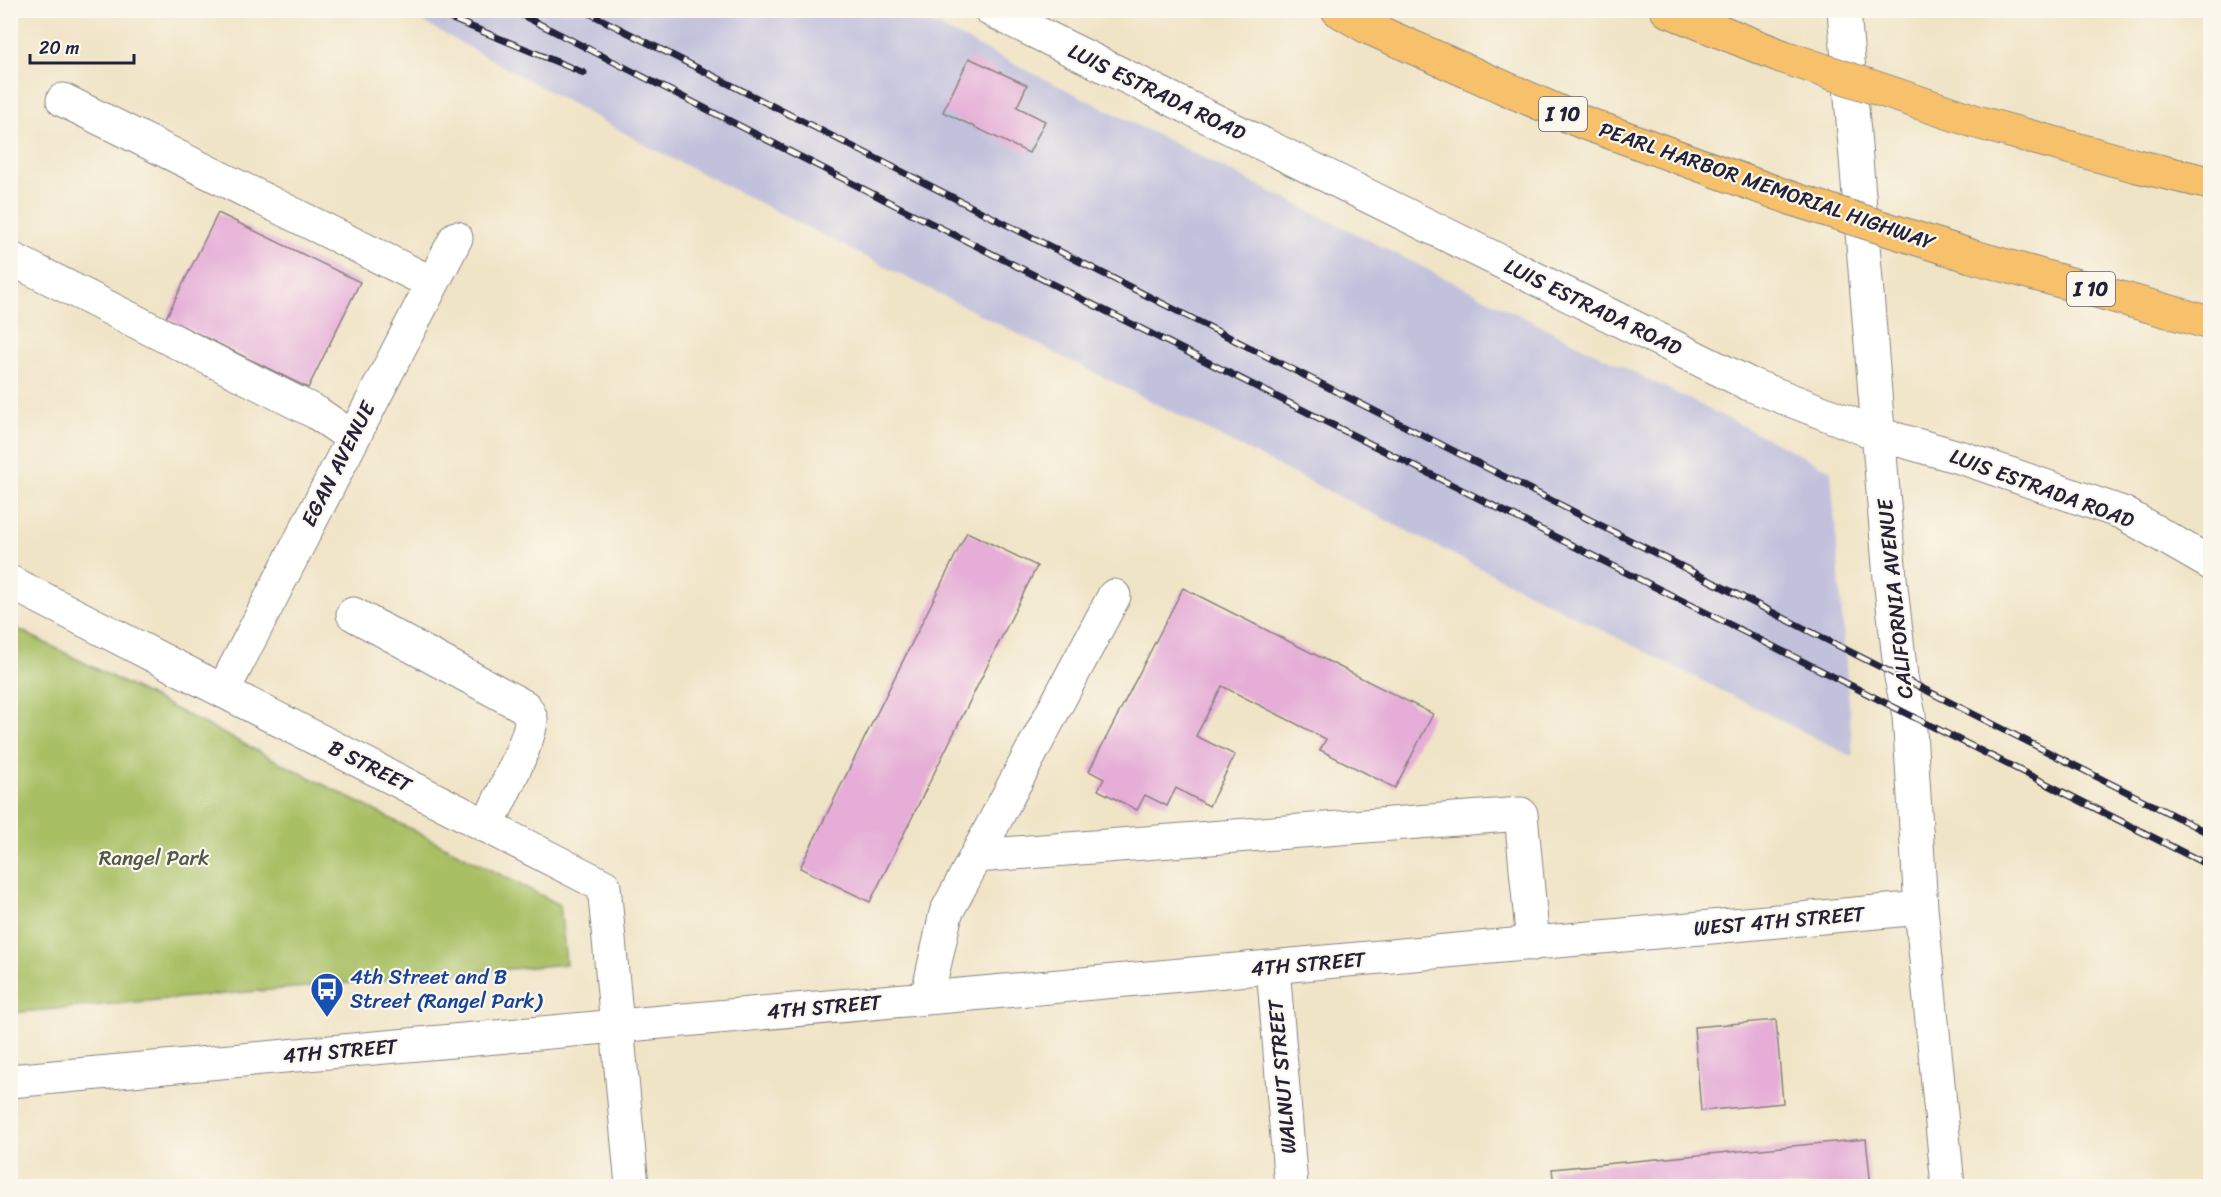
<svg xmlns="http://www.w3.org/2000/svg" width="2221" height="1197" font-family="Sriracha,sans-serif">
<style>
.industrial{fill:#c2c1dc}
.green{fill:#a8bf64;stroke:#657050;stroke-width:1.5}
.building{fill:#e5add7}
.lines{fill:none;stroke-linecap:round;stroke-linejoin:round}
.minor-casing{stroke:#898380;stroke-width:35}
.highway-casing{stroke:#898380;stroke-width:35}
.minor{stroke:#fff;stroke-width:33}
.highway{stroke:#f6c16b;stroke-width:33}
.rail-casing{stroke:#22223b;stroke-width:7}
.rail{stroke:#fbf7ec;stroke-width:4.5;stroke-dasharray:14;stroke-linecap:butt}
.highway-bridge-casing{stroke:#898380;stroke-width:35;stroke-linecap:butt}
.highway-bridge{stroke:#f6c16b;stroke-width:33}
.labels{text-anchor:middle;stroke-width:4.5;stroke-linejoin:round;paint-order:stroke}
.shield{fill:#fbf7ec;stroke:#636270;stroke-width:1.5}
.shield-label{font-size:20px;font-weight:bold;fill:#22223b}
.street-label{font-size:21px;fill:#22223b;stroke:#fbf7ec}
.park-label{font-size:21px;fill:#515949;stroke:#fbf7ec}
.transit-label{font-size:21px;fill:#164399;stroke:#fbf7ec;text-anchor:start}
</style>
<rect width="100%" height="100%" fill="#fbf7ec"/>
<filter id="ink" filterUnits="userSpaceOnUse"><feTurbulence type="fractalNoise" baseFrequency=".0167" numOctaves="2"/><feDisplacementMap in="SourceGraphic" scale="12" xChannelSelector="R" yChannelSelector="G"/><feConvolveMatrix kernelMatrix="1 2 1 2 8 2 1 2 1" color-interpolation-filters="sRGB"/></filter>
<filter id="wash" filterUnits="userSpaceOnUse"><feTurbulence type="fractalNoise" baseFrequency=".008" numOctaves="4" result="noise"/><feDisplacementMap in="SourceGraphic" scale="24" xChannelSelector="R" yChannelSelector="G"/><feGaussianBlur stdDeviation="1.35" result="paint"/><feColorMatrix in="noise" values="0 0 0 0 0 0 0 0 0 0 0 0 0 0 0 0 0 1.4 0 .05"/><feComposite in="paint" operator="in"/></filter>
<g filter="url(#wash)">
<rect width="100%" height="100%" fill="#f0e4c6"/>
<!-- industrial -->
<path class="industrial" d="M403,11H908L1831,470L1853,757L655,150Z"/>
<!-- green -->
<path class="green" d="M10,625L560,905L566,964L11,1013Z"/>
<g id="blocks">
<!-- building -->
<path class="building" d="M969,58L1027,85L1017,107L1045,121L1029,153L943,112Z
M218,213L360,282L308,388L166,318Z
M967,532L1037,566L870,902L800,868Z
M1183,588L1433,714L1395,788L1320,750L1326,739L1222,686L1196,736L1235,755L1209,806L1176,788L1167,806L1145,795L1137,810L1098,790L1104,779L1089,771Z
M1776,1020L1783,1103L1701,1111L1694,1027Z
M1866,1139L1871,1186H1554L1552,1169Z"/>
</g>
</g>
<g filter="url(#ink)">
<use href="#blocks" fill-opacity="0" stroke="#898380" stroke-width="1.5"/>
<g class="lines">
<defs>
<path id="minor" d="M991,10L1749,384L1878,434L1966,459L2123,513L2210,563
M1844,10L1890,578L1901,677L1909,715L1921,908L1948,1186
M63,100L432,283
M10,258L317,413L352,437
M10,582L604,886L632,1186
M353,614L525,707C527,711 530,714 531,719C531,741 497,804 487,826
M223,691L456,238
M976,856L1521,814L1533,944
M1273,967L1291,1186
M927,998L946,913L1114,596
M10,1081L1921,908"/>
<path id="highway" d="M1338,10L1367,27L1582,122L1796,200
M1667,10L1781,56
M1977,122L2137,166L2210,183
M1971,256L2210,323"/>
</defs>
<!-- minor casing -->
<use href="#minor" class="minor-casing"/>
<!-- highway casing -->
<use href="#highway" class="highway-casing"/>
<!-- minor -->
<use href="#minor" class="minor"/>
<!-- highway -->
<use href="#highway" class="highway"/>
<defs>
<path id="rail" d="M430,10L584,73
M512,10L891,203L2210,866
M583,10L2210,834"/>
</defs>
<!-- rail casing -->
<use href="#rail" class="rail-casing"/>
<!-- rail -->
<use href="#rail" class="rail"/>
<defs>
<path id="highway-bridge" d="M1781,56L1977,122
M1796,200L1971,256"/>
</defs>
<!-- highway-bridge casing -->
<use href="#highway-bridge" class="highway-bridge-casing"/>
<!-- highway-bridge -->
<use href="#highway-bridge" class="highway-bridge"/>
</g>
</g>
<!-- icons -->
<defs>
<symbol id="bus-pin" viewBox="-11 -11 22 30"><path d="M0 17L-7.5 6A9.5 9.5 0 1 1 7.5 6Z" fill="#1a4fb4" stroke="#fbf7ec"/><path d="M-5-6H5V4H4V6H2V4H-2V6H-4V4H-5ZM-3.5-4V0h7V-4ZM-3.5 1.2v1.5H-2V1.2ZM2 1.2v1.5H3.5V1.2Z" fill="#fff"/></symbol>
</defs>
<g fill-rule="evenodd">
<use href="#bus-pin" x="308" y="970" width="38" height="52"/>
</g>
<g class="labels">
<!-- shield labels -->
<g class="shield">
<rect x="1539" y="97" width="48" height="34" rx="4.5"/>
<rect x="2067" y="272" width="48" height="34" rx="4.5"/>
</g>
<g class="shield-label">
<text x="1563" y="121">I 10</text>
<text x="2091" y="296">I 10</text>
</g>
<!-- street labels -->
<g class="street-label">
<text transform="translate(1157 92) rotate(26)" y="7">LUIS ESTRADA ROAD</text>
<text transform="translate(1767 186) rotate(19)" y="7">PEARL HARBOR MEMORIAL HIGHWAY</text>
<text transform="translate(1593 307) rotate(26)" y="7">LUIS ESTRADA ROAD</text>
<text transform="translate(338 464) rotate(-63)" y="7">EGAN AVENUE</text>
<text transform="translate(2042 488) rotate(20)" y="7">LUIS ESTRADA ROAD</text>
<text transform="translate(1895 599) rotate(-96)" y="7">CALIFORNIA AVENUE</text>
<text transform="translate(370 766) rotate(27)" y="7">B STREET</text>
<text transform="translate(1779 921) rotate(-5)" y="7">WEST 4TH STREET</text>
<text transform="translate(1308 964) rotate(-5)" y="7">4TH STREET</text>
<text transform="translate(824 1007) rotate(-5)" y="7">4TH STREET</text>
<text transform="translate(340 1051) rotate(-5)" y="7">4TH STREET</text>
<text transform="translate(1282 1077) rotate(-95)" y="7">WALNUT STREET</text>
</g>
<!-- park labels -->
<g class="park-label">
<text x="154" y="865">Rangel Park</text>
</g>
<!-- transit labels -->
<g class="transit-label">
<text x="350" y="984">4th Street and B<tspan x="350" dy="24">Street (Rangel Park)</tspan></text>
</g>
</g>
<!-- margin -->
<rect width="2221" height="1197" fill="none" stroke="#fbf7ec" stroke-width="36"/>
<!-- scale -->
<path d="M30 54v9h104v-9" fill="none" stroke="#22223b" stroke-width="3"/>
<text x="39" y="54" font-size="18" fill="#22223b" stroke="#fbf7ec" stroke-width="4.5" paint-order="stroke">20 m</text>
</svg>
